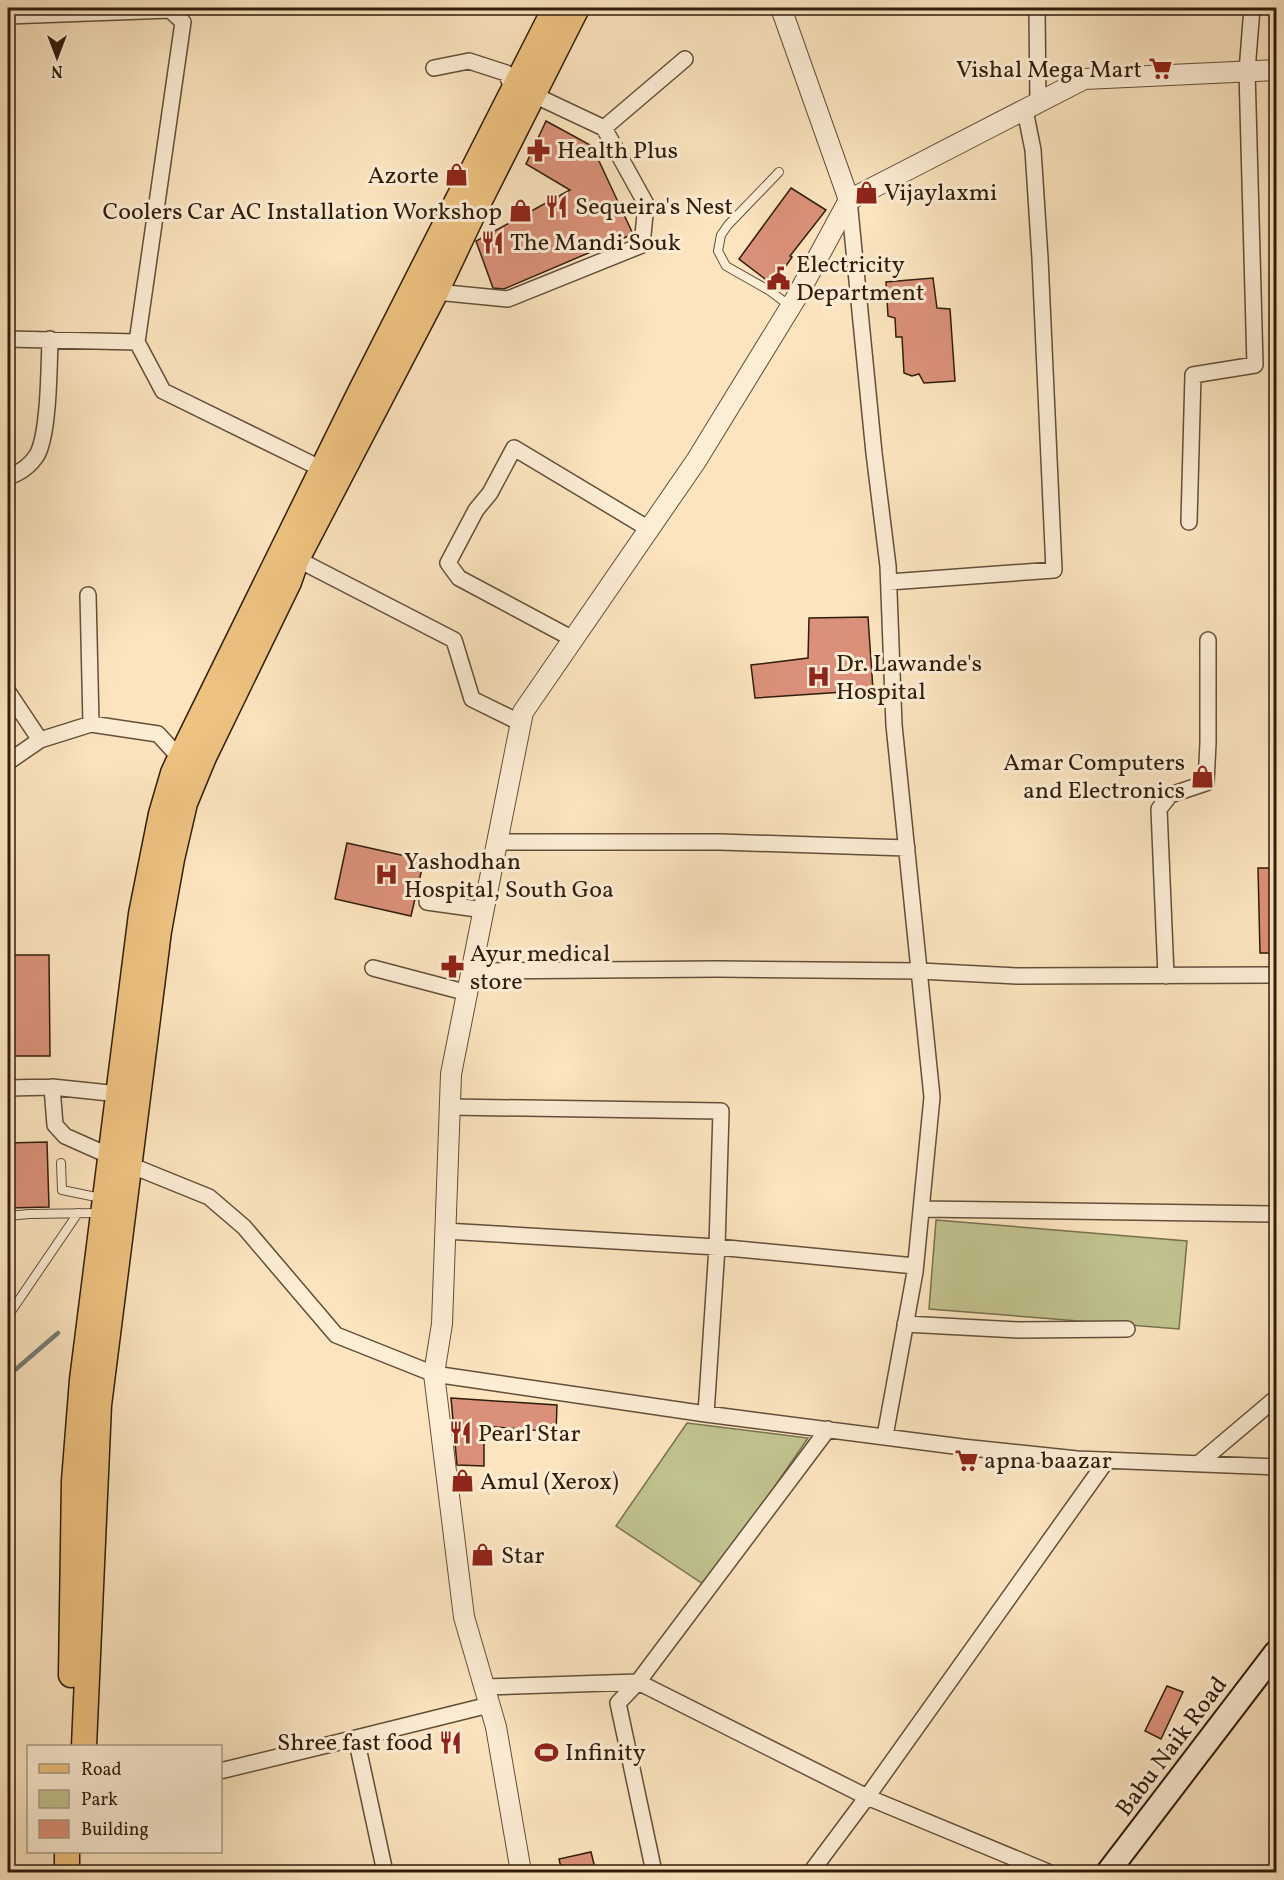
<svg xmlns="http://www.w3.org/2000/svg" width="1284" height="1880" font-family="Vollkorn,serif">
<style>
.green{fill:#c1c38f;stroke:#78704e;stroke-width:1.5}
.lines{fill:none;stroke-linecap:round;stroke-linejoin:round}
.stream{stroke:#757c76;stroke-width:4.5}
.building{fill:#db9179;stroke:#301d0d;stroke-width:1.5}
.service-casing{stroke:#634f39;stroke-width:10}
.minor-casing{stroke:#634f39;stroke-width:18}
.tertiary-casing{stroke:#634f39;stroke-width:22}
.secondary-casing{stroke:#301d0d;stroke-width:26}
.primary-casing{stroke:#301d0d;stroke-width:27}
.service{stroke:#fcedd5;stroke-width:8}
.minor{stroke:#fcedd5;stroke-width:15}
.tertiary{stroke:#fcedd5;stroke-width:20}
.secondary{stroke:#fcedd5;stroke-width:22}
.primary{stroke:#eec27f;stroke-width:24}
.labels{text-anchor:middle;stroke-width:6;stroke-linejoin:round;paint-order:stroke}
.poi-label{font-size:24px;fill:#301d0d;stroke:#fcedd5;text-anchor:start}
.street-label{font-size:24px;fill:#301d0d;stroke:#fcedd5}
</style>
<rect width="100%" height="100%" fill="#fbe4be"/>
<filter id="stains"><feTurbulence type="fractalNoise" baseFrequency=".00333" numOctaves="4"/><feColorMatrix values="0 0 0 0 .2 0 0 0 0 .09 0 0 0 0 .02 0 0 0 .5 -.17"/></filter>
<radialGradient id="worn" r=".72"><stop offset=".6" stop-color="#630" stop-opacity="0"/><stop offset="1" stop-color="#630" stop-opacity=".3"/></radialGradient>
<!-- green -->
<path class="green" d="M936,1220L1187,1241L1179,1329L929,1309Z
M687,1423L808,1438L706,1586L616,1526Z"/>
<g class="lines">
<!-- stream -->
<path class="stream" d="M8,1376L58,1333"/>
</g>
<!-- building -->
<path class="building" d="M546,121L592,146L633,234L504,289L493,288L476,241L570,190L526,164Z
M791,188L826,210L790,256L792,257L773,285L739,259Z
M933,278L937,308L950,309L955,381L924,383L919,374L912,376L904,373L902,337H896L895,318L888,316L886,282Z
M868,617L873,690L755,698L751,665L808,658L809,618Z
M347,843L424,860L411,916L335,899Z
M1258,868H1276V953H1260Z
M8,955H49L50,1056H8Z
M47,1142L49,1207L8,1208V1143Z
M451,1398L557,1405L556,1432L484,1426V1466L457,1465Z
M1167,1686L1183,1692L1161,1739L1145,1731Z
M591,1852L596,1872H562L559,1859Z"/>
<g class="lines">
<defs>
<path id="service" d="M779,172L728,225L721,235L718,251L726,266L770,291L790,306
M61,1163L62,1190L101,1198
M8,1216L29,1214L99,1213
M8,1316L78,1213"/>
<path id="minor" d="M1037,8L1038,104
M8,16L170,10L183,22L137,342L163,391L322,469
M434,68L469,61L506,73L513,90
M604,128L685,59
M849,200L874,453L888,566L894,725L932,1097L915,1272L885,1436
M436,292L508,299L642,245L646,204L604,128L534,95
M8,339L137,342
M8,477C20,473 30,466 37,455C49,434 49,367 50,339
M1189,522L1193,375L1255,365L1247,71L1252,8
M297,559L454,640L472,699L521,723
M889,582L1054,570L1040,258L1033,150L1025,110
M88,595L91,724L158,734L180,758
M573,639L459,578L448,563L476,510L490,493L514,448L649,529
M8,692L40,740L8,762
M40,740L91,724
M497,842H720L907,848
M427,902L484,910
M373,968L468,993
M472,971L717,969L920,971L1017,976L1276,975
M1166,976L1159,809L1170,795L1206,783L1208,743V640
M52,1087L55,1125L65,1136L130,1165L209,1197L244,1227L336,1335L434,1374L706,1414L962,1447L1077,1459L1276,1467
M8,1088L52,1087L119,1094
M450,1107L721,1111L717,1247L706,1414
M921,1209L1276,1214
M445,1231L717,1247L915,1266
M905,1324L1019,1330L1127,1329
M1198,1464L1276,1398
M638,1682L618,1703L654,1872
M484,1687L638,1682
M220,1771L356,1738
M385,1872L356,1738L489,1705
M811,1872L867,1797L638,1682L828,1429
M1048,1872L867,1797L1107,1460"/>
<path id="tertiary" d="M781,8L849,200
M521,1872L496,1727L464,1617L434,1374L442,1324L451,1074L523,712L696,461L796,298L849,200L1084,79L1276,70"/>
<path id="secondary" d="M1108,1872L1276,1652"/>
<path id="primary" d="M71,1675L74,1481L82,1380L141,914L161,814L173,773L180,758L359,394L555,8
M84,1746L99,1405L159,931L172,859L185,803L204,757L289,582L297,559L436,292L471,218L577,8
M67,1872V1852"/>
</defs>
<!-- service casing -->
<use href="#service" class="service-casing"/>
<!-- minor casing -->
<use href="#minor" class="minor-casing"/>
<!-- tertiary casing -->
<use href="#tertiary" class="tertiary-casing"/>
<!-- secondary casing -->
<use href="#secondary" class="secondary-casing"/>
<!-- primary casing -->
<use href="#primary" class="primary-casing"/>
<!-- service -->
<use href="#service" class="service"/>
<!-- minor -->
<use href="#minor" class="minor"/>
<!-- tertiary -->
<use href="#tertiary" class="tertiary"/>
<!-- secondary -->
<use href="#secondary" class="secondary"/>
<!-- primary -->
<use href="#primary" class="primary"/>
</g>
<!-- icons -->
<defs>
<symbol id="supermarket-bare" viewBox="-9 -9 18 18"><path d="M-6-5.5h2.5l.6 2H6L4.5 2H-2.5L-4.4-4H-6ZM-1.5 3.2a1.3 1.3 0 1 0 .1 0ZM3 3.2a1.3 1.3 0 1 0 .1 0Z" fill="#8f2418" stroke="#fcedd5" stroke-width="2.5" paint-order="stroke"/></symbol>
<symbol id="pharmacy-bare" viewBox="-9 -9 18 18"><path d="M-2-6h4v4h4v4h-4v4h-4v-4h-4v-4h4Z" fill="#8f2418" stroke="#fcedd5" stroke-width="2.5" paint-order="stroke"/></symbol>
<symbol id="shop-bare" viewBox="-9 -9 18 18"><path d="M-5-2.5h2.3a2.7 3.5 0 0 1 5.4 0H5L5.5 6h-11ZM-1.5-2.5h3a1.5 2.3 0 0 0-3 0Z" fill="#8f2418" stroke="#fcedd5" stroke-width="2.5" paint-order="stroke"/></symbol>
<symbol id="restaurant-bare" viewBox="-9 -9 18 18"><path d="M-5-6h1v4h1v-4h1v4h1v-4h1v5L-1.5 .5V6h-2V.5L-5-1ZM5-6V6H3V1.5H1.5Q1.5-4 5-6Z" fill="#8f2418" stroke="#fcedd5" stroke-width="2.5" paint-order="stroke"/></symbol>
<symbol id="civic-bare" viewBox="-9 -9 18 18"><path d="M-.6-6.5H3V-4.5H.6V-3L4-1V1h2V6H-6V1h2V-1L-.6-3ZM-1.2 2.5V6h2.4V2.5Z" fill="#8f2418" stroke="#fcedd5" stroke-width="2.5" paint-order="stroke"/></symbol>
<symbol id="hospital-bare" viewBox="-9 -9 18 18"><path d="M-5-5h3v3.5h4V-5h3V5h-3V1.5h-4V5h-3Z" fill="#8f2418" stroke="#fcedd5" stroke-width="2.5" paint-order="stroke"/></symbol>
<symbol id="stadium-bare" viewBox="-9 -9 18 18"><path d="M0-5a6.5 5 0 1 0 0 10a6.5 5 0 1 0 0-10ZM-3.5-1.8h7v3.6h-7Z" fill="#8f2418" stroke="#fcedd5" stroke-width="2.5" paint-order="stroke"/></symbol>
</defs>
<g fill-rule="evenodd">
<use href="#supermarket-bare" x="1144" y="52" width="33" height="33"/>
<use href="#pharmacy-bare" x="522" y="134" width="33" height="33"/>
<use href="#shop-bare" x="440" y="158" width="33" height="33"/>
<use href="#shop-bare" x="850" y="176" width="33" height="33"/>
<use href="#restaurant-bare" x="540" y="190" width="33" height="33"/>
<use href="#shop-bare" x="504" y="194" width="33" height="33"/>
<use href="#restaurant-bare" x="476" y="226" width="33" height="33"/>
<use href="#civic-bare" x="762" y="262" width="33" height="33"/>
<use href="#hospital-bare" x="802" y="660" width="33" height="33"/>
<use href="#shop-bare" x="1186" y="760" width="33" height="33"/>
<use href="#hospital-bare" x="370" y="858" width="33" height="33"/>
<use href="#pharmacy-bare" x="436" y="950" width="33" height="33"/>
<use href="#restaurant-bare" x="444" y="1416" width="33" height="33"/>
<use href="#supermarket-bare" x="950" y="1444" width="33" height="33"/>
<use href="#shop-bare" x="446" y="1464" width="33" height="33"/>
<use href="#shop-bare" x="466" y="1538" width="33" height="33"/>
<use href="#restaurant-bare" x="434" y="1726" width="33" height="33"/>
<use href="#stadium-bare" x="530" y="1736" width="33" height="33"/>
</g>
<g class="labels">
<!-- poi labels -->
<g class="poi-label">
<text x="1142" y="77" text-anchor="end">Vishal Mega Mart</text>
<text x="557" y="158">Health Plus</text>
<text x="439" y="183" text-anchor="end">Azorte</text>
<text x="884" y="200">Vijaylaxmi</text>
<text x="575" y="214">Sequeira's Nest</text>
<text x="502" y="219" text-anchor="end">Coolers Car AC Installation Workshop</text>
<text x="510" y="250">The Mandi Souk</text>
<text x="796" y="272">Electricity<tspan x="796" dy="28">Department</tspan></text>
<text x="836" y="671">Dr. Lawande's<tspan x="836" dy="28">Hospital</tspan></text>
<text x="1185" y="770" text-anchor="end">Amar Computers<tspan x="1185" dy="28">and Electronics</tspan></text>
<text x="404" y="869">Yashodhan<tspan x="404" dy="28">Hospital, South Goa</tspan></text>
<text x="470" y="961">Ayur medical<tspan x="470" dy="28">store</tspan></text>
<text x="478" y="1441">Pearl Star</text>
<text x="984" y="1468">apna baazar</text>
<text x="480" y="1489">Amul (Xerox)</text>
<text x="501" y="1563">Star</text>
<text x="433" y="1750" text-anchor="end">Shree fast food</text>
<text x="565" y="1760">Infinity</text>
</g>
<!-- street labels -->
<g class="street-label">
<text transform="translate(1171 1746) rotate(-53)" y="8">Babu Naik Road</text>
</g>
</g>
<!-- margin -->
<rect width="1284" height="1880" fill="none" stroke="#fbe4be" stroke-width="30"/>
<rect x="9" y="9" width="1266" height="1862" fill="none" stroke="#301d0d" stroke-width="3"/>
<rect x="15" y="15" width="1254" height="1850" fill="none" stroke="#301d0d" stroke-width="1.5"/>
<!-- legend -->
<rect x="27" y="1745" width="195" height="108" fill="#fcedd5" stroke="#aa9a85" stroke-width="1.5"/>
<rect x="39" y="1764" width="30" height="9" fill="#eec27f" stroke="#aa9a85" stroke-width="1.5"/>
<text x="81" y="1775" font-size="18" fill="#301d0d">Road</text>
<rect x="39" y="1790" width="30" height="18" fill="#c1c38f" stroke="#aa9a85" stroke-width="1.5"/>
<text x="81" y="1805" font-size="18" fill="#301d0d">Park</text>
<rect x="39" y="1820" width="30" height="18" fill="#db9179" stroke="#aa9a85" stroke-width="1.5"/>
<text x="81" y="1835" font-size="18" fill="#301d0d">Building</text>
<!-- north arrow -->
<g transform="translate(57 57) rotate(180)" stroke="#fcedd5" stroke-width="4.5" paint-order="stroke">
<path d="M0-4.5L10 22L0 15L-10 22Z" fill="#301d0d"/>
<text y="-9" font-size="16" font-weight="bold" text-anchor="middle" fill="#301d0d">N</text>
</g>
<rect width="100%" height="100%" filter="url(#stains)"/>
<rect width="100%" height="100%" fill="url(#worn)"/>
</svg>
